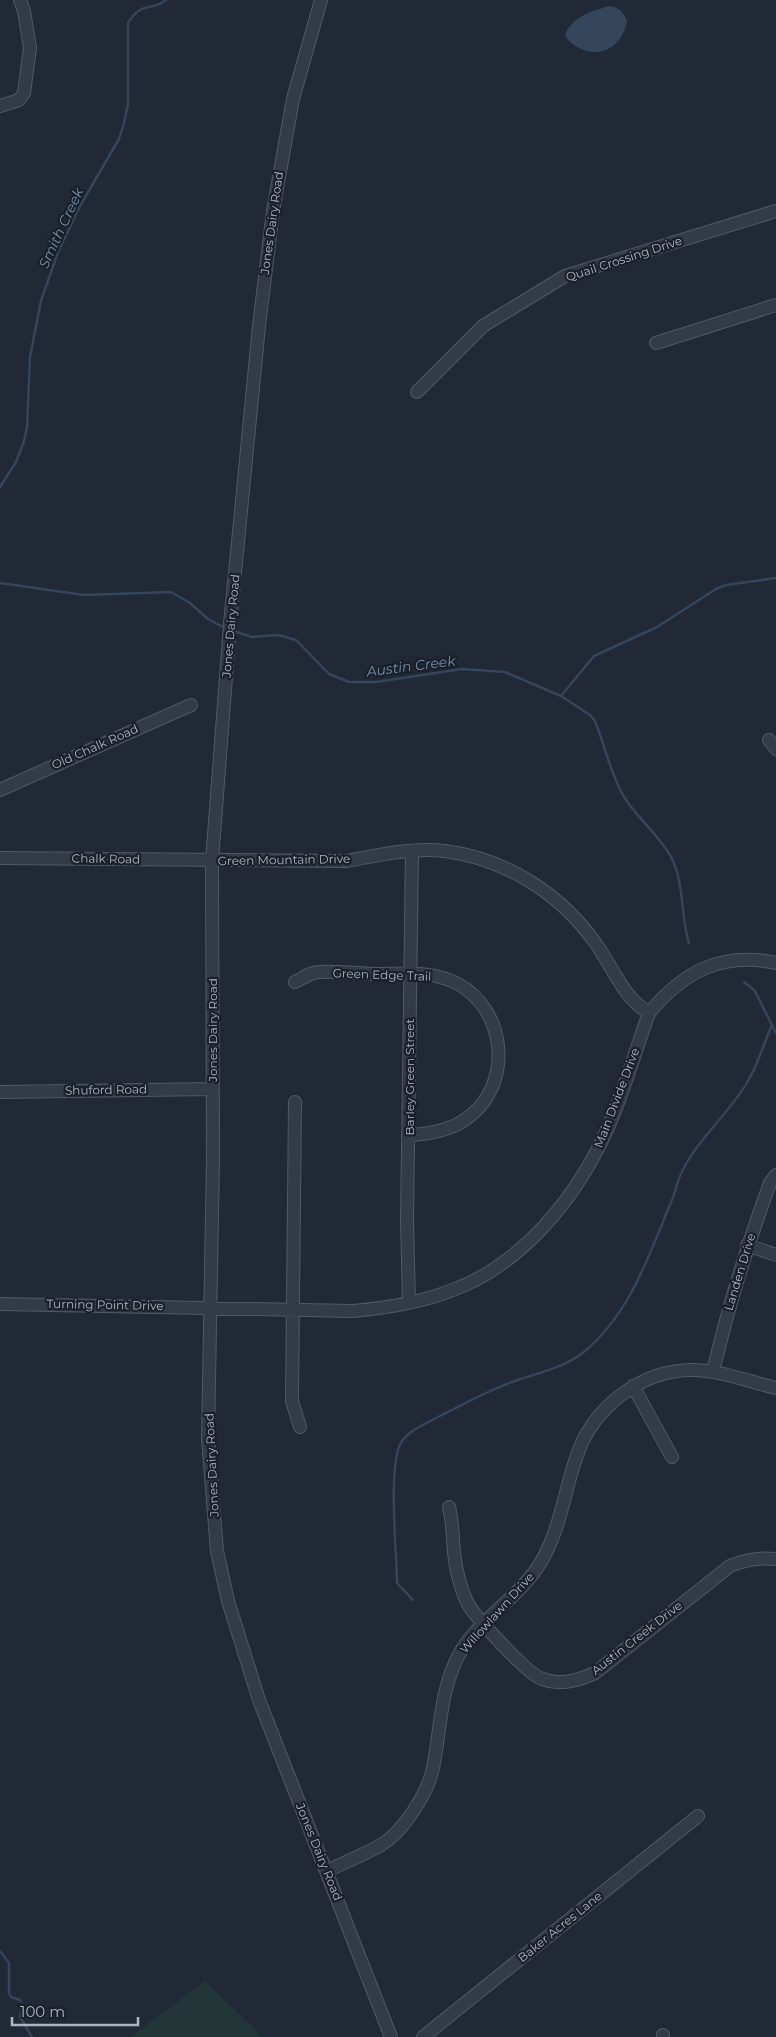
<svg xmlns="http://www.w3.org/2000/svg" width="776" height="2037" font-family="Montserrat,sans-serif">
<style>
.green{fill:#233637}
.water{fill:#34455c}
.lines{fill:none;stroke-linecap:round;stroke-linejoin:round}
.stream{stroke:#34455c;stroke-width:2.5}
.minor-casing{stroke:#515964;stroke-width:14}
.minor{stroke:#333b46;stroke-width:12}
.labels{text-anchor:middle;stroke-width:4.5;stroke-linejoin:round;paint-order:stroke}
.street-label{font-size:12px;fill:#adb6c3;stroke:#19202a}
.water-label{font-size:14px;font-style:italic;fill:#768eaa;stroke:#19202a}
</style>
<rect width="100%" height="100%" fill="#202935"/>
<!-- green -->
<path class="green" d="M205,1981L263,2037H131Z"/>
<!-- water -->
<path class="water" d="M609,6C620,8 623,11 627,21C621,53 591,62 568,40L565,34C575,15 590,12 609,6Z"/>
<g class="lines">
<!-- stream -->
<path class="stream" d="M0,487L16,462L24,441L27,427L30,357L41,301L58,252L80,206L119,139L124,123L128,104V23C142,0 152,12 166,0
M0,583L84,595L171,592L190,603L208,619L225,628
M233,631L252,637L278,635L296,640L329,674L349,682H376L462,669L505,672L561,696L590,715L595,721C605,746 610,773 624,797C637,818 659,835 671,857C685,884 680,915 689,943
M561,696L594,656L657,627L716,589L726,585L776,578
M744,982L755,991L776,1033
M413,1600L397,1583C397,1554 387,1462 402,1441C411,1429 427,1423 440,1416C464,1404 487,1391 512,1382C536,1373 565,1368 585,1351C632,1312 651,1249 674,1195C684,1148 725,1121 748,1081C758,1064 764,1043 772,1025
M0,1951L9,1963V1993L11,1997L20,2000L22,2004L20,2017L32,2037"/>
<defs>
<path id="minor" d="M321,0L293,99L273,211L259,326L230,624L212,861L213,1159L208,1439L217,1551L228,1601L259,1700L391,2037
M0,106L19,100L24,93L30,48L24,11L20,0
M656,343L776,305
M417,392L483,326L565,276L776,211
M769,740L776,749
M0,790L191,705
M0,858L347,861C379,855 413,847 445,851C506,859 559,893 594,941C612,965 622,997 649,1013
M295,982C301,979 307,975 313,973C326,970 358,973 373,974C402,974 433,970 458,984C506,1010 513,1082 470,1116C453,1130 432,1134 410,1135
M0,1092L213,1089
M295,1102L292,1401L300,1427
M747,1245L776,1255
M409,1303L407,1220L412,851
M0,1304L353,1311C386,1308 419,1303 450,1291C513,1269 564,1212 595,1154C619,1110 632,1060 649,1013C683,972 722,951 776,963
M713,1372C728,1307 747,1246 770,1183L776,1175
M633,1386L672,1457
M449,1507C455,1531 451,1555 459,1579C461,1587 464,1596 468,1604C476,1618 525,1671 540,1678C559,1686 577,1681 595,1673L730,1566C746,1559 759,1557 776,1559
M327,1871C345,1862 364,1855 381,1845C403,1832 428,1793 433,1768C440,1734 440,1698 454,1665C471,1622 518,1601 541,1562C560,1530 564,1493 576,1458C592,1408 641,1369 695,1370C722,1371 750,1382 776,1388
M663,2035V2037
M423,2037L698,1816"/>
</defs>
<!-- minor casing -->
<use href="#minor" class="minor-casing"/>
<!-- minor -->
<use href="#minor" class="minor"/>
</g>
<g class="labels">
<!-- street labels -->
<g class="street-label">
<text transform="translate(272 223) rotate(-82)" y="4">Jones Dairy Road</text>
<text transform="translate(624 259) rotate(-18)" y="4">Quail Crossing Drive</text>
<text transform="translate(231 626) rotate(-85)" y="4">Jones Dairy Road</text>
<text transform="translate(95 747) rotate(-24)" y="4">Old Chalk Road</text>
<text transform="translate(106 859) rotate(1)" y="4">Chalk Road</text>
<text transform="translate(284 860) rotate(-1)" y="4">Green Mountain Drive</text>
<text transform="translate(382 975) rotate(2)" y="4">Green Edge Trail</text>
<text transform="translate(213 1030) rotate(-90)" y="4">Jones Dairy Road</text>
<text transform="translate(410 1077) rotate(-90)" y="4">Barley Green Street</text>
<text transform="translate(106 1090) rotate(-1)" y="4">Shuford Road</text>
<text transform="translate(617 1098) rotate(-69)" y="4">Main Divide Drive</text>
<text transform="translate(740 1272) rotate(-73)" y="4">Landen Drive</text>
<text transform="translate(105 1305) rotate(1)" y="4">Turning Point Drive</text>
<text transform="translate(212 1465) rotate(-93)" y="4">Jones Dairy Road</text>
<text transform="translate(497 1613) rotate(-48)" y="4">Willowlawn Drive</text>
<text transform="translate(637 1638) rotate(-38)" y="4">Austin Creek Drive</text>
<text transform="translate(319 1852) rotate(68)" y="4">Jones Dairy Road</text>
<text transform="translate(560 1927) rotate(-39)" y="4">Baker Acres Lane</text>
</g>
<!-- water labels -->
<g class="water-label">
<text transform="translate(61 228) rotate(-65)" y="5">Smith Creek</text>
<text transform="translate(411 666) rotate(-7)" y="5">Austin Creek</text>
</g>
</g>
<!-- scale -->
<path d="M12 2017v8h126v-8" fill="none" stroke="#adb6c3" stroke-width="2.5"/>
<text x="20" y="2017" font-size="15" fill="#adb6c3" stroke="#19202a" stroke-width="4" paint-order="stroke">100 m</text>
</svg>
